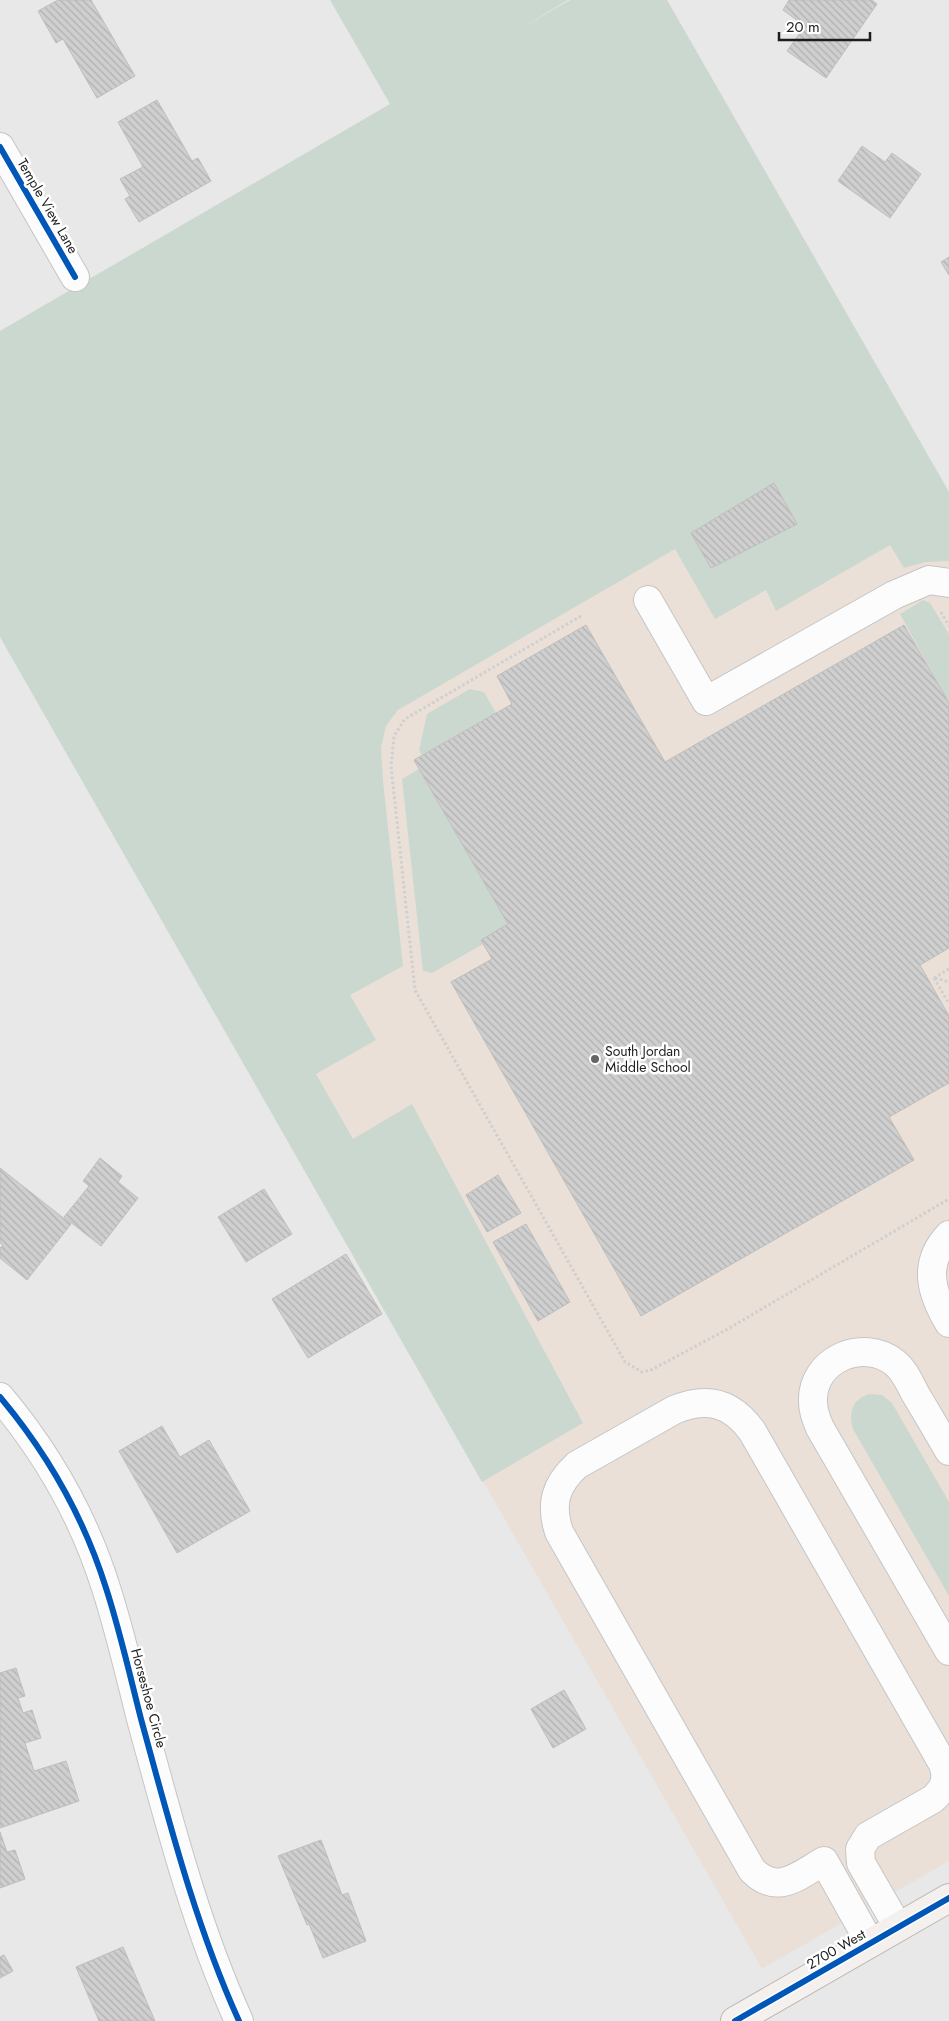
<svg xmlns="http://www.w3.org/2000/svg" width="949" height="2021" font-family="Jost,sans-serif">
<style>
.education{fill:#ebe0d8}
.grass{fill:#cad8cf}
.building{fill:url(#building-back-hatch);stroke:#bebebd}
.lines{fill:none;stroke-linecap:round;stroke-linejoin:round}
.minor-casing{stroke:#c5c5c5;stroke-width:30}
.major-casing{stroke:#bbb5b0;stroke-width:30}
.path{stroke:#cfcfcf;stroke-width:3;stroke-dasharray:2.5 2.5;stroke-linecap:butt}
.minor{stroke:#fcfcfc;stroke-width:28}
.major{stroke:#f4f0ed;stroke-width:28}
.cycleway-casing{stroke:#fff;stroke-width:9}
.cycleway{stroke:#0057b8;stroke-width:6}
.poi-dot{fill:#636464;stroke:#fff;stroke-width:2}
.labels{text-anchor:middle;stroke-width:5;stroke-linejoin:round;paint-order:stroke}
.street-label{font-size:14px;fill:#1c1d1d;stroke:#fff}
.poi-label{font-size:14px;fill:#1c1d1d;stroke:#fff;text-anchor:start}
</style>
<defs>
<pattern id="building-back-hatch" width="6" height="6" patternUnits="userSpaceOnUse" patternTransform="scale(1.25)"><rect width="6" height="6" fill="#cfcfcf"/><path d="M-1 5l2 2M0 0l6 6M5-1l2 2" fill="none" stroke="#b1b1b1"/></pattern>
</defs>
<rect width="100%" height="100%" fill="#e8e8e8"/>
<!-- education -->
<path class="education" d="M570,0H667L949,492V1861L762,1969L0,637V331Z"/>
<!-- grass -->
<path class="grass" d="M330,0H568L518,30L570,0H667L949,492V561L926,562L904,568L890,545L776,611L766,590L715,619L675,549L398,710L386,726L381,748L383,781L403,966L350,995L376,1040L316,1074L353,1139L412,1104L583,1423L482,1482L0,637V331L390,104Z
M923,600L930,603L949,634V703L900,614Z
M470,689L484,692L496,713L422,755L419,750L427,714Z
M419,769L508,924L481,940L483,944L432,973L423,971L402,779Z
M869,1394L882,1395L892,1403L949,1502V1596L853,1429C848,1414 852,1399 869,1394Z"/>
<!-- building -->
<path class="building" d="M58,0H91L135,76L97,98L63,39L56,43L38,11Z
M789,0H872L877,4L826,78L787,51L805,26L783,10Z
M157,100L192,161L198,158L211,181L139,222L125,199L130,196L120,179L143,167L118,122Z
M862,146L885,162L892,153L921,174L890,218L838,181Z
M949,257V275L941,262Z
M774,483L797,524L711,568L691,533Z
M586,625L665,762L904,625L949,703V948L920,965L949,1016V1083L889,1117L914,1160L641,1316L451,982L492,959L481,940L508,924L414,760L512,704L497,676Z
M100,1158L122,1176L118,1182L138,1198L101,1246L64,1217L89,1186L83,1181Z
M0,1168L71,1224L27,1280L0,1258V1248L3,1245L0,1243Z
M498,1175L521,1213L487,1232L466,1195Z
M264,1189L292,1234L246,1262L218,1217Z
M526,1224L570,1302L538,1321L493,1242Z
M346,1254L382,1314L308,1358L272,1299Z
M162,1426L180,1457L209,1440L250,1511L177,1553L119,1451Z
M16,1668L25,1696L18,1698L23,1713L32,1710L41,1738L25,1743L34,1771L66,1761L79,1801L0,1828V1673Z
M564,1690L586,1729L553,1748L531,1709Z
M0,1832L7,1852L15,1850L25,1879L0,1888Z
M321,1840L342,1895L348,1893L366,1941L323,1958L309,1924L307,1925L278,1856Z
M123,1947L155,2021H99L76,1967Z
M4,1955L13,1971L0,1978V1957Z"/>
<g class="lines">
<defs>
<path id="minor" d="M0,147L75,277
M648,600L706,701L894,595L929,580L949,583
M949,1235C922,1264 931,1293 949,1323
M0,1397C47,1453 84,1518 106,1588C120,1631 130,1676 141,1719C169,1821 195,1924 239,2021
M949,1451C938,1432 927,1413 916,1395C910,1384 905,1371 895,1363C863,1337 811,1360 813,1402C813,1411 816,1419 820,1428L949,1651
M870,1943L824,1861C798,1876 777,1896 752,1870L559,1532C550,1504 555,1485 577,1465L674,1410C707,1396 732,1403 752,1431L943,1764C948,1779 945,1788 933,1799L868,1836L860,1849L861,1863L898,1927"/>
<path id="major" d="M735,2021L949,1898"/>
</defs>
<!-- minor casing -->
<use href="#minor" class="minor-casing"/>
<!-- major casing -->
<use href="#major" class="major-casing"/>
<!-- path -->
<path class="path" d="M941,612L949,626
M581,616L405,719L394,736L391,766L415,990L625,1362L642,1372L651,1370L726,1330L949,1199
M934,978L949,1004
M934,978L949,969
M935,978L949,982"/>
<!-- minor -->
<use href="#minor" class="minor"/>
<!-- major -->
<use href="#major" class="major"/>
<defs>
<path id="cycleway" d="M0,147L75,277
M0,1397C47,1453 84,1518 106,1588C120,1631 130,1676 141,1719C169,1821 195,1924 239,2021
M735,2021L949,1898"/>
</defs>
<!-- cycleway casing -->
<use href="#cycleway" class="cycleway-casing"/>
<!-- cycleway -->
<use href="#cycleway" class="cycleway"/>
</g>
<!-- markers -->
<circle class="poi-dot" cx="595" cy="1059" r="5"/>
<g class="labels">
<!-- street labels -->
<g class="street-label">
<text transform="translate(48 206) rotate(60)" y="5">Temple View Lane</text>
<text transform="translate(149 1698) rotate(75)" y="5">Horseshoe Circle</text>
<text transform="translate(836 1949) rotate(-30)" y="5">2700 West</text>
</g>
<!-- poi labels -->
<g class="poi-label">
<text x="605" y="1056">South Jordan<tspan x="605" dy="16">Middle School</tspan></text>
</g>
</g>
<!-- scale -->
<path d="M779 32v8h91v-8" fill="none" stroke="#1c1d1d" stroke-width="2.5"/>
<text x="786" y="32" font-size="15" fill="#1c1d1d" stroke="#ffffff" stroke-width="4" paint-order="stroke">20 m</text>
</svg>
